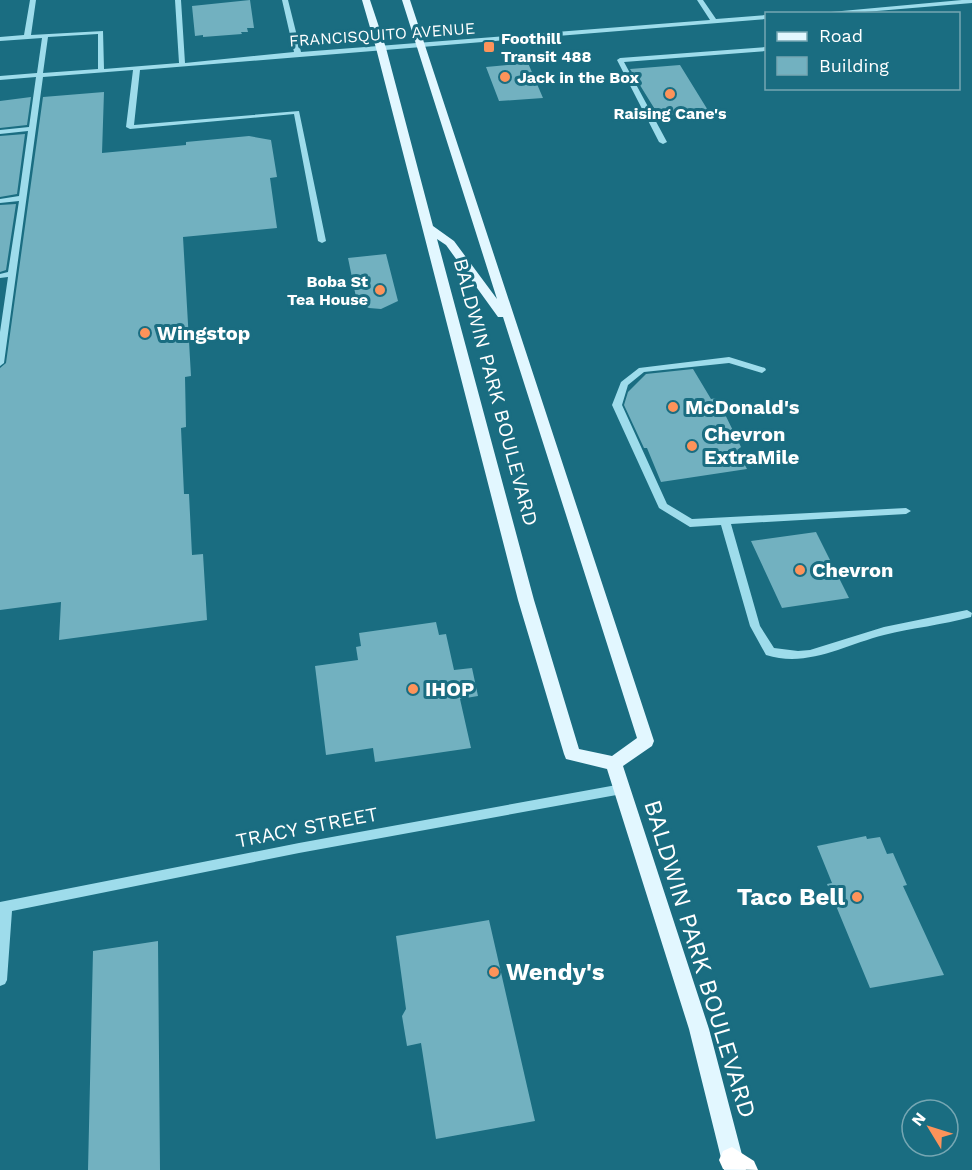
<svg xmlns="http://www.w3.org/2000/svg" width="972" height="1170" font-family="'Work Sans',sans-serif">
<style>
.building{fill:#72b1c0}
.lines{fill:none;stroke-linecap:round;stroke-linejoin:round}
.minor{fill:#9edceb;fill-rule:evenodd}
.major{fill:#e2f7ff;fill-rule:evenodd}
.highway{fill:#fff;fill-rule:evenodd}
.poi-dot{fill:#fd935a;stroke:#1a6d81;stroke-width:2}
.labels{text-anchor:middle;stroke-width:6;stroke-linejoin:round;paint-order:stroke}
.far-street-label{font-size:16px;fill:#fff;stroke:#1a6d81}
.far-poi-label{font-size:16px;font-weight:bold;fill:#fff;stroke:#1a6d81;text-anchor:start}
.poi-label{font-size:20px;font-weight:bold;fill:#fff;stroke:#1a6d81;text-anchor:start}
.street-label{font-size:20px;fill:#fff;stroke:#1a6d81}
.near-poi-label{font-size:24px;font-weight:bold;fill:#fff;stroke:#1a6d81;text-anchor:end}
.near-street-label{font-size:24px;fill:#fff;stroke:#1a6d81}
</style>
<rect width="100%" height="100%" fill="#1a6d81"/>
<!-- building -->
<path class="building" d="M250,0L254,28H247L248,32H241L242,34L203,37V35L195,36L192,6Z
M528,63L543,98L499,101L486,67Z
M680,65L709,112L659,116L630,69Z
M104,92L102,153L186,145V142L249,136L271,140L277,177L270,178L277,228L183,237L191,376L185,377L186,427L181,428L184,494H189L192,555L203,554L207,620L59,640L61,602L0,610V368L6,363L43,97Z
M31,97L27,125L0,128V101Z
M25,134L17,194L0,197V136Z
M16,204L6,270L0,272V205Z
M386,254L398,301L381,309L369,308L357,302L348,258Z
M693,369L711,399L717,398L741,447L737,450L747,469L661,482L647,448H644L624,405L628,392L646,374Z
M816,532L849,598L782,608L751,541Z
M436,622L439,635L446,634L454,670L472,668L478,696L460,699L471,748L375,762L373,748L326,755L315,666L358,660L356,647L361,646L359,633Z
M866,836L867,839L880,837L887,854L893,853L907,885L903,886L944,975L870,988L827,884L832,883L817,846Z
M489,920L535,1121L436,1139L421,1043L407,1046L402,1016L406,1009L396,936Z
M158,941L160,1170H88L93,951Z"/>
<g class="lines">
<!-- minor -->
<path class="minor" d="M30,0H36L31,35L103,31L104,69L179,63L175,0H181L185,63L294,52L282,0H288L301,52L710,20L697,0H703L716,19L766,15V19L140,70L134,125L299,111L326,241L322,243L318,241L294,114L130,129L126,127L133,70L43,77L4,363L0,366V332L8,277L0,278V274L8,272L19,201L0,203V199L19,196L28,131L0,134V130L29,127L36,77L0,80V76L37,73L42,38L0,41V37L24,35ZM98,34V69L43,73L48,37Z
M962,0H972V3L841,14H809Z
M766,47V51L624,62L667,142L663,144L659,142L617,60L620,58Z
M729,357L765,368L766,370L762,373L729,363L644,372L628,385L622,405L667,504L692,519L906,508L911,511L906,514L731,524L760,626L774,648L798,651L810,650L884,627L967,610L972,613L971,617C942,625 912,628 884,635C844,645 808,668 766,655L750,626L721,525L690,527L659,508L612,405L621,382L639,368Z
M622,784L626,785L628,789L626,793L622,794L299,853L12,911L7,980L5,984L0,986V902L299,843Z"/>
<!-- major -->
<path class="major" d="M362,0H370L386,48L433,226L454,241L497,299L402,0H410L654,741L652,746L623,766L709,1029L746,1170H724L689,1029L607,769L566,759L564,754L518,600L376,48ZM437,239L446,245L498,317H503L637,738L612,756L579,749L534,600Z"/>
<!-- highway -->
<path class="highway" d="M732,1147L754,1161L758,1170L723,1169L719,1160L723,1151Z"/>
</g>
<!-- markers -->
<g class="poi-dot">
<rect x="483" y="41" width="12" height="12" rx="3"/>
<circle cx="505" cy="77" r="6"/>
<circle cx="670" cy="94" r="6"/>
<circle cx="380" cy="290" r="6"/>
<circle cx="145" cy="333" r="6"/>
<circle cx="673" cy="407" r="6"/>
<circle cx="692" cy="446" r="6"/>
<circle cx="800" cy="570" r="6"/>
<circle cx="413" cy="689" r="6"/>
<circle cx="857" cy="897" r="6"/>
<circle cx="494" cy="972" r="6"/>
</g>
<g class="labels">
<!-- far-street labels -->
<g class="far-street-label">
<text transform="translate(382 34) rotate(-4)" y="6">FRANCISQUITO AVENUE</text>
</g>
<!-- far-poi labels -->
<g class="far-poi-label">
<text x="501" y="44">Foothill<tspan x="501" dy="18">Transit 488</tspan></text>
<text x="517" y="83">Jack in the Box</text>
<text x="670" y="119" text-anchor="middle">Raising Cane's</text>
<text x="368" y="287" text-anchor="end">Boba St<tspan x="368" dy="18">Tea House</tspan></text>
</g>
<!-- poi labels -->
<g class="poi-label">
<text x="157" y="340">Wingstop</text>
<text x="685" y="414">McDonald's</text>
<text x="704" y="441">Chevron<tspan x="704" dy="23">ExtraMile</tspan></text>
<text x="812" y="577">Chevron</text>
<text x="425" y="696">IHOP</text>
</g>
<!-- street labels -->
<g class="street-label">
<text transform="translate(496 392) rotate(75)" y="7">BALDWIN PARK BOULEVARD</text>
<text transform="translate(307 827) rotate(-11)" y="7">TRACY STREET</text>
</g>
<!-- near-poi labels -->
<g class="near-poi-label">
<text x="845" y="905">Taco Bell</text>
<text x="506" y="980" text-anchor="start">Wendy's</text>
</g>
<!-- near-street labels -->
<g class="near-street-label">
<text transform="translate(700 959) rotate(73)" y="8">BALDWIN PARK BOULEVARD</text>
</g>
</g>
<!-- legend -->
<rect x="765" y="12" width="195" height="78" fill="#1a6d81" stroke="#76a7b3" stroke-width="1.5"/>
<rect x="777" y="32" width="30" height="9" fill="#e2f7ff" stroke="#76a7b3" stroke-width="1.5"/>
<text x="819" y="42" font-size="18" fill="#ffffff">Road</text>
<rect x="777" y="57" width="30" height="18" fill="#72b1c0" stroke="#76a7b3" stroke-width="1.5"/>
<text x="819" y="72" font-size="18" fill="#ffffff">Building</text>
<!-- north arrow -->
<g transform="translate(930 1128) rotate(308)"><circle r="28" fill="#1a6d81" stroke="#76a7b3" stroke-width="1.5"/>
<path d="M0-4.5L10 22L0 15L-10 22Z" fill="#fd935a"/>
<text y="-9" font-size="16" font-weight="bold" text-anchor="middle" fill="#ffffff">N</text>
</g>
</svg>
